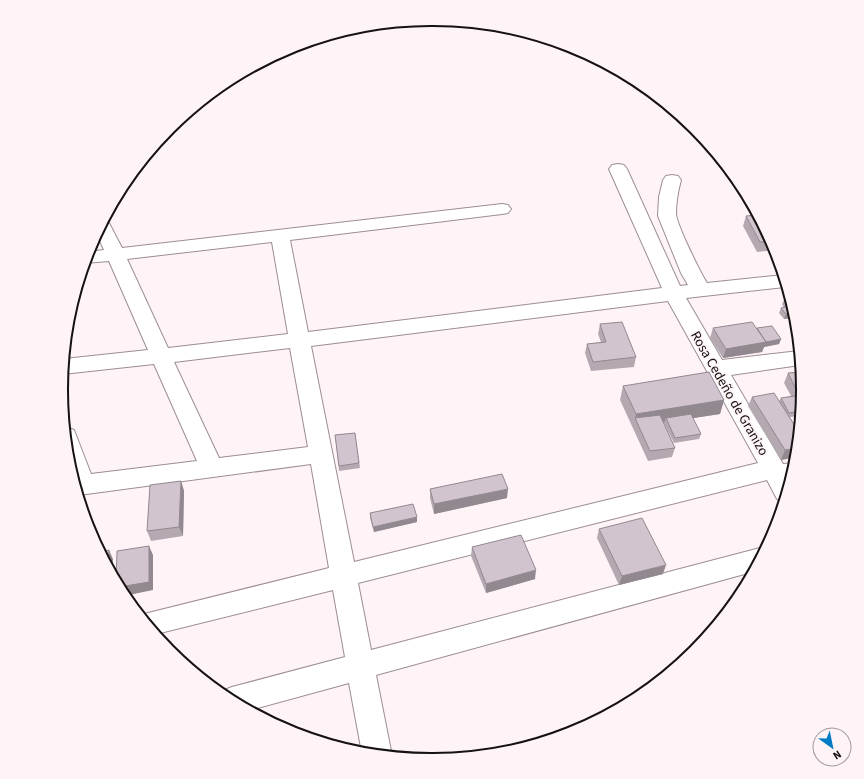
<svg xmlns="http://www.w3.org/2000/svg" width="864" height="779" font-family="'Source Sans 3',sans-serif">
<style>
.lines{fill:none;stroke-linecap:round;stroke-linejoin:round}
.minor-casing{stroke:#9c8d91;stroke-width:2}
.minor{fill:#fff;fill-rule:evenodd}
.wall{fill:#b4a9b1}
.shaded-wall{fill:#928990}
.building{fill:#d1c4ce;stroke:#928990}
.labels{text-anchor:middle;stroke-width:3.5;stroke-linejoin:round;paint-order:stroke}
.street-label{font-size:14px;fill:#161112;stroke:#fef4f7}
.rim{fill:none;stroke:#161112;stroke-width:2}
</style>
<rect width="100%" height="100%" fill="#fef4f7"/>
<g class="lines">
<defs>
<path id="minor" d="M618,164L624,165L627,169L680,286L688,285L681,273L658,216L659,197L663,180L666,176L672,175L678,176L681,180C678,191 676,202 676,214C677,225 700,272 707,283L783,275L786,287H785L686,298L722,360L799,351L800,365L731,375L783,464L795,463L783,501L777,499L767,480L358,583L371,650L760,548L765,550L752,572L376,675L392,756L362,753L349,683L250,710L221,693L222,691L232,687L345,657L333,590L156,634L140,615L329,568L311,464L79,495L69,462L66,427L74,430L91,474L197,461L154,364L63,374L64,359L148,350L109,261L85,263L88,252L104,250L97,234L104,220L108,221L122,248L502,204L508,205L511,209L508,213L502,214L290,240L308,332L662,288L609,169L612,165ZM272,242L288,334L168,348L127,259ZM668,301L758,463L354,562L311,346ZM290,348L308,447L219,458L174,362Z"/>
</defs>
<!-- minor casing -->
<use href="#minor" class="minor-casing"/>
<!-- minor -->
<use href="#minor" class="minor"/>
</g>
<!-- wall -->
<path class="wall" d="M757,215L774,248L775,250L757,252L743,226L746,216Z
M790,298L795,317L797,336L791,327L793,322H794L790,318L784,319L779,313L781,308H784L782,304L784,300Z
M600,324L636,357L634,367L591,371L585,353L587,344L601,342L598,334Z
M713,328H757L781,339L779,344L764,347L762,352L723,358L710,338Z
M800,367L802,390V399L797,400L801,406L800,416L790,417L795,426L799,425L796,457L781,460L748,406L752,397L779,401L781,398L791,396L784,383L788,373L798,372Z
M623,386L724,400L720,414L693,418L701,434L699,439L674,443L664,423H663L675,448L672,457L648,461L620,400Z
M355,433L360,468L339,471L335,435Z
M181,481L184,491L183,536L151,541L147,531Z
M430,489L507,498L434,514L430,498Z
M370,513L417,517V522L374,532L370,518Z
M599,529L663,574L619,585L597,538Z
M472,547L535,579L486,593L471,556Z"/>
<!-- shaded-wall -->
<path class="shaded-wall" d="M792,313L790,318L784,319L786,314Z
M781,339L779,344L764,347L762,352L723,358L726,349Z
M724,400L720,414L668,422L666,418L664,423L639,427L635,418L636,414Z
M797,448L796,457L781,460L785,450Z
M181,481L184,491L183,536L179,527Z
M508,489L507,498L434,514V504Z
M417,517V522L374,532L373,527Z
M149,546L153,555V590L124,596L119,587Z
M109,550L113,559L112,574L108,566Z
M666,565L663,574L619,585L622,576Z
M536,570L535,579L486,593V584Z"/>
<!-- building -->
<path class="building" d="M757,215L771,241L760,242L746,216Z
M790,298L795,316L792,313L786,314L781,308L790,306L784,300Z
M622,322L636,357L593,362L587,344L606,342L600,324Z
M752,322L766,342L726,349L713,328Z
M793,322H796V326Z
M772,326L781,339L766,342L757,328Z
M709,372L724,400L636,414L623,386Z
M801,372L802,390L797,391L788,373Z
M774,393L795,426L799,425L797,448L785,450L752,397Z
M795,396L801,406L800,411L789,413L781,398Z
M691,414L701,434L675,438L666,418Z
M660,415L675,448L650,451L635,418Z
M355,433L359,463L339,466L335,435Z
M502,474L508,489L434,504L430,489Z
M181,481L179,527L147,531L150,485Z
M413,504L417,517L373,527L370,513Z
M642,518L666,565L622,576L599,529Z
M521,535L536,570L486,584L472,547Z
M149,546V582L119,587L116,581L117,551Z
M109,550L108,566L101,552Z"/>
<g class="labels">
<!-- street labels -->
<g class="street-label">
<text transform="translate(730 393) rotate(60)" y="5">Rosa Cedeño de Granizo</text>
</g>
</g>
<!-- crop -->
<path d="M0 0H864V779H0ZM431 26H433A363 363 0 0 1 796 389V390A363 363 0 0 1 433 753H431A363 363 0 0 1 68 390V389A363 363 0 0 1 431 26Z" fill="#fef4f7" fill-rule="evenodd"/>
<path class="rim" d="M431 26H433A363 363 0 0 1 796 389V390A363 363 0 0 1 433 753H431A363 363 0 0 1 68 390V389A363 363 0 0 1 431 26Z"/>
<!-- north arrow -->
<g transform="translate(832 747) rotate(147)"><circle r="19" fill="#fef4f7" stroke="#a1999b"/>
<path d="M0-3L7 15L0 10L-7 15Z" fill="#007bc4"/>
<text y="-6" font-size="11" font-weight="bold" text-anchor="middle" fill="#161112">N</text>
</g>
</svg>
